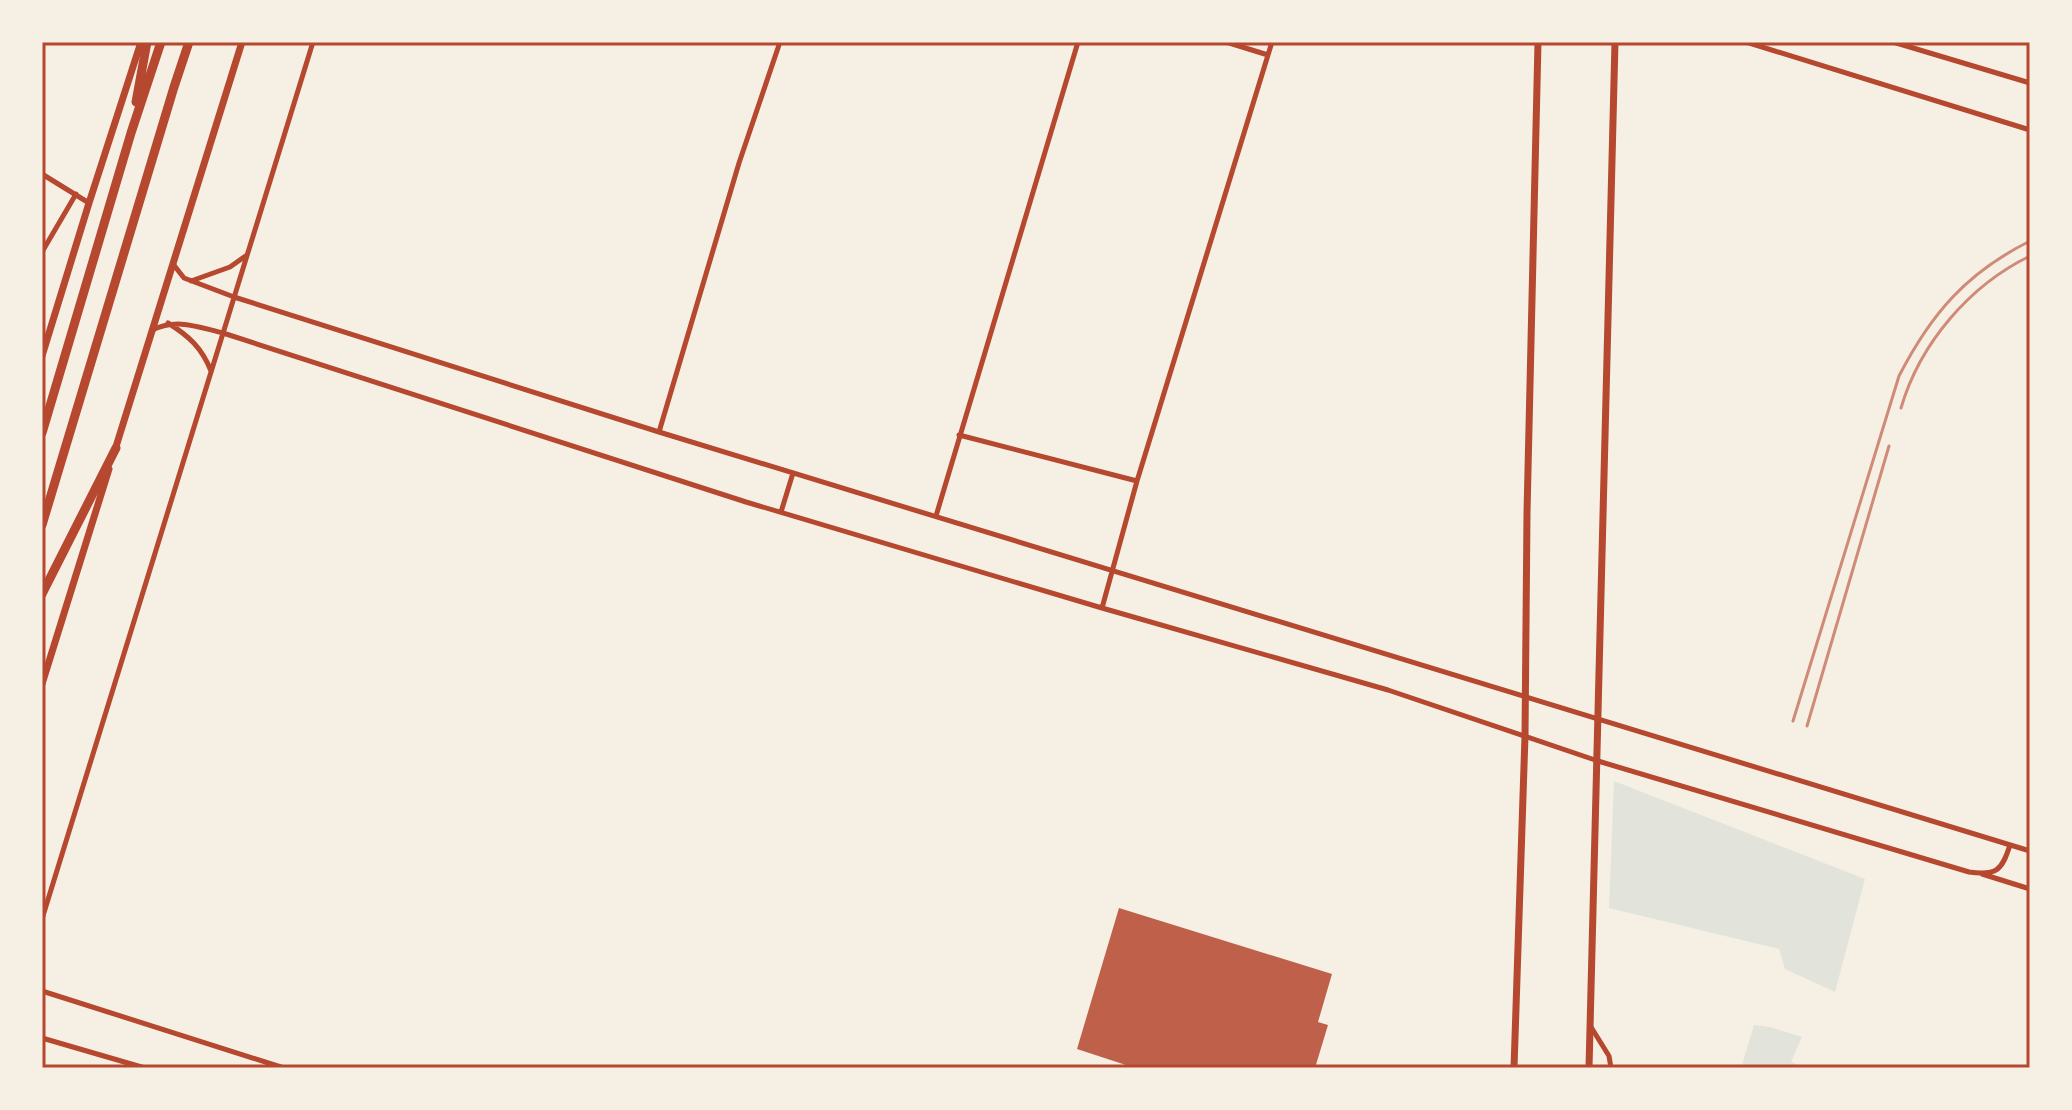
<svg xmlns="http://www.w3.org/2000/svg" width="2072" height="1110" font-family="'IBM Plex Serif',serif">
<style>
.green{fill:#e2e4dc}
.building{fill:#bf614a}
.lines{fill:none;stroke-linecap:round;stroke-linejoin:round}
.minor{stroke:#b5482f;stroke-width:5}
.tertiary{stroke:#b5482f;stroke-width:7}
.secondary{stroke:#b5482f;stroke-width:7}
.trunk{stroke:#b5482f;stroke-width:9}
.rail{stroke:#cf8b77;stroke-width:3}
.neatline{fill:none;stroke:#b5482f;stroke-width:3}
</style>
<rect width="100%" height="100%" fill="#f6efe4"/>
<!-- green -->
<path class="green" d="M1614,781L1865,879L1835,992L1785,969L1779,949L1609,908Z
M1754,1025L1770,1027L1802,1037L1791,1062L1807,1068H1741Z"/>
<!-- building -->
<path class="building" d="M1119,908L1332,974L1318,1022L1328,1025L1315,1068H1135L1077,1049Z"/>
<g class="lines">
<!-- minor -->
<path class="minor" d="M1226,42L1268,55
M1746,42L2030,130
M1893,42L2030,83
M42,174L89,203
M42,252L76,194
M173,264L184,278L234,297L659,432L2030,851
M191,281L230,267L247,255
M168,323C189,336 202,348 211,371
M152,330C178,318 197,327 223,333L746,502L1102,608L1388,690L1598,761L1969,872C1997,876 2002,870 2010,845
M659,432L739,163L780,42
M959,435L1137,481
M781,512L793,473
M936,516L1078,42
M1102,608L1137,481L1272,42
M1982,874L2030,889
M42,919L313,42
M42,991L284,1068
M1591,1027L1609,1056L1611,1068
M42,1038L145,1068"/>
<!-- tertiary -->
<path class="tertiary" d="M1514,1068L1525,736L1527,513L1538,42
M1589,1068L1615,42"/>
<!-- secondary -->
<path class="secondary" d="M42,356L89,203L141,42
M114,453L242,42
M42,684L109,469"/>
<!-- trunk -->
<path class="trunk" d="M136,102L147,42
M42,433L131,133L161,42
M42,525L174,87L189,42
M42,594L116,448"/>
<!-- rail -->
<path class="rail" d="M1901,408C1920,343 1970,285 2030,256
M1793,721L1899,376C1931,314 1966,273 2030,241
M1807,726L1889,446"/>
</g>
<!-- border -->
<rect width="2072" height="1110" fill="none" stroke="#f6efe4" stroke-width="88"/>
<rect x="44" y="44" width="1984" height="1022" class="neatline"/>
</svg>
